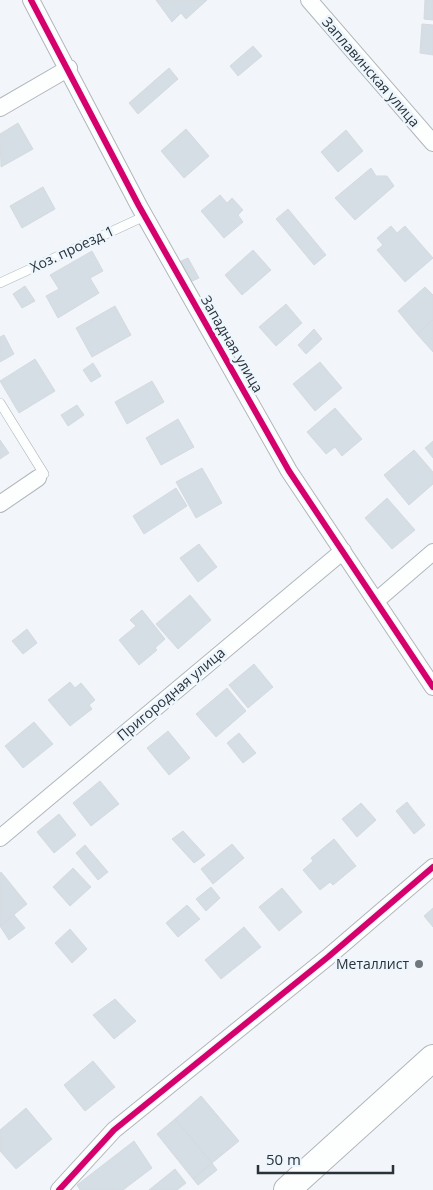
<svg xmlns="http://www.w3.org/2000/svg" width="433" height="1190" font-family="'Open Sans',sans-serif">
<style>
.building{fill:#d5dee5;stroke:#d5dae0}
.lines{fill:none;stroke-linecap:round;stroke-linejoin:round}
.service-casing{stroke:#b1b6bb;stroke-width:10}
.minor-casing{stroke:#b1b6bb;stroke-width:18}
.primary-casing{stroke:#b1b6bb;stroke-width:28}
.service{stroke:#fdfefe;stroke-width:9}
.minor{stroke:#fdfefe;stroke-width:16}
.primary{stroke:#fdfefe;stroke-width:26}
.cycleway-casing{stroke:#eef6fd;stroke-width:9}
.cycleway{stroke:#d6006c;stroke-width:6}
.poi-dot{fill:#70777d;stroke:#eef6fd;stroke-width:2}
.labels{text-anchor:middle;stroke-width:5;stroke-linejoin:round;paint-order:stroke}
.street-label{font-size:14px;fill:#2a3239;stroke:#eef6fd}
.poi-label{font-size:14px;fill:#2a3239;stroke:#eef6fd;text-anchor:end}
</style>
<rect width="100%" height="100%" fill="#f2f6fa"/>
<!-- building -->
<path class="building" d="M156,0H207L186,19L181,13L172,22Z
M425,0H433V20L424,19Z
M422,24L433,25V55L420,53Z
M253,46L262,56L238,76L230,66Z
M169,68L178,79L138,114L129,103Z
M18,123L33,149L1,167L0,134Z
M186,129L209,156L184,178L161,151Z
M346,130L363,151L338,172L321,152Z
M371,168L376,176H387L394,186L355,220L335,198Z
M43,187L55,209L22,228L10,206Z
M220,195L227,203L232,198L243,210L238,215L243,222L224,238L201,211Z
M288,209L326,255L314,265L276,219Z
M391,226L397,233L405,226L433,258L405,282L377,250L383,245L377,238Z
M253,250L271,270L242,295L225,275Z
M92,251L103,271L90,278L99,293L58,318L46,296L59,289L50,275Z
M188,258L199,278L190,282L179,262Z
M25,286L35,301L22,308L13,294Z
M425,287L433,295V320L417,334L398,311Z
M286,304L302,323L276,346L259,327Z
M115,306L131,335L92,357L76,328Z
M433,320V352L417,334Z
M314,329L322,339L306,354L298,345Z
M4,335L14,354L0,362V337Z
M35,359L55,391L19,413L0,381Z
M320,362L342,388L315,411L293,384Z
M93,363L101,376L91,382L83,370Z
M152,381L164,402L127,424L115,402Z
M77,405L84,415L68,426L61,415Z
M335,408L362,439L342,456L335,447L326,454L307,432Z
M178,419L194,447L161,465L146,438Z
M0,440L9,453L0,459Z
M433,441V458L425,448Z
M414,450L433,472V484L409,505L384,475Z
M202,468L222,503L196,518L176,482Z
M176,488L187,506L144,534L133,516Z
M387,498L415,530L392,549L365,518Z
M199,544L217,567L198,582L180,558Z
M190,595L211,620L178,649L156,624Z
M142,610L165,639L155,648L157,650L139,665L119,640L136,626L130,620Z
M27,629L37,643L23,654L12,641Z
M254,664L273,687L248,708L229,685Z
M70,682L75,688L81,683L95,700L89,705L92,709L70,726L48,700Z
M227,688L246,711L216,737L196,714Z
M34,722L53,744L23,768L5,746Z
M168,731L190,758L169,775L147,748Z
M239,733L256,753L243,763L227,743Z
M100,781L119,804L91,826L73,803Z
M407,802L425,825L414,834L396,811Z
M361,803L376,820L357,837L342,819Z
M59,814L76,835L54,853L37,832Z
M183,831L205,855L194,863L172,839Z
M334,839L356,866L333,885L330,882L320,890L303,870L313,861L311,858Z
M232,844L244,858L213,884L201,869Z
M85,845L108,872L98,880L76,853Z
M73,868L91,887L70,906L53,887Z
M1,872L27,904L0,926V874Z
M211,887L220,898L206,911L196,899Z
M282,888L302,912L279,931L259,907Z
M187,905L200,919L178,937L166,923Z
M433,908V927L424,916Z
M14,915L25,928L9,940L0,926Z
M244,927L261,947L221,979L205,960Z
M70,929L87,949L72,963L55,943Z
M115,999L136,1021L114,1039L93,1015Z
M93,1061L115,1087L85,1111L64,1085Z
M201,1096L239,1141L212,1163L175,1119Z
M26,1108L52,1139L16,1169L0,1151V1130Z
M175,1119L212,1163L193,1179L157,1134Z
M134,1141L152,1168L123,1190H80L77,1185Z
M212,1163L217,1170L198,1185L193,1179Z
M175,1169L186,1183L177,1190H149Z"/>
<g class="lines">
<defs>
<path id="service" d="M0,283L145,216
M0,403L44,474"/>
<path id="minor" d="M31,0L139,206L289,471L433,687
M309,0L433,143
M0,108L69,68
M0,504L38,478
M376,601L433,552
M0,838L343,551
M59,1190L114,1130L328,957L433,867"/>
<path id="primary" d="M287,1190L433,1058"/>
</defs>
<!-- service casing -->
<use href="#service" class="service-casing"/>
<!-- minor casing -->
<use href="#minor" class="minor-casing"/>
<!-- primary casing -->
<use href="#primary" class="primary-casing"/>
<!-- service -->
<use href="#service" class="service"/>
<!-- minor -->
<use href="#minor" class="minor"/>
<!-- primary -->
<use href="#primary" class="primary"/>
<defs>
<path id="cycleway" d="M31,0L139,206L289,471L433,687
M59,1190L114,1130L328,957L433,867"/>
</defs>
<!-- cycleway casing -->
<use href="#cycleway" class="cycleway-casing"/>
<!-- cycleway -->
<use href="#cycleway" class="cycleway"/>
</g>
<!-- markers -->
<circle class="poi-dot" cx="419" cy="964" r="5"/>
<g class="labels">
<!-- street labels -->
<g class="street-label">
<text transform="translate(371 72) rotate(49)" y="5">Заплавинская улица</text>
<text transform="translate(72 249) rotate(-25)" y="5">Хоз. проезд 1</text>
<text transform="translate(232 344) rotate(60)" y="5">Западная улица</text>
<text transform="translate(171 694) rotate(-40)" y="5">Пригородная улица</text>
</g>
<!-- poi labels -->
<g class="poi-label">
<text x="409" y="969">Металлист</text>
</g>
</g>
<!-- scale -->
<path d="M258 1165v8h135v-8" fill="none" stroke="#2a3239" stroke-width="2.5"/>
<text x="266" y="1165" font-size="15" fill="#2a3239" stroke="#eef6fd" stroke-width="4" paint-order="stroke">50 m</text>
</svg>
